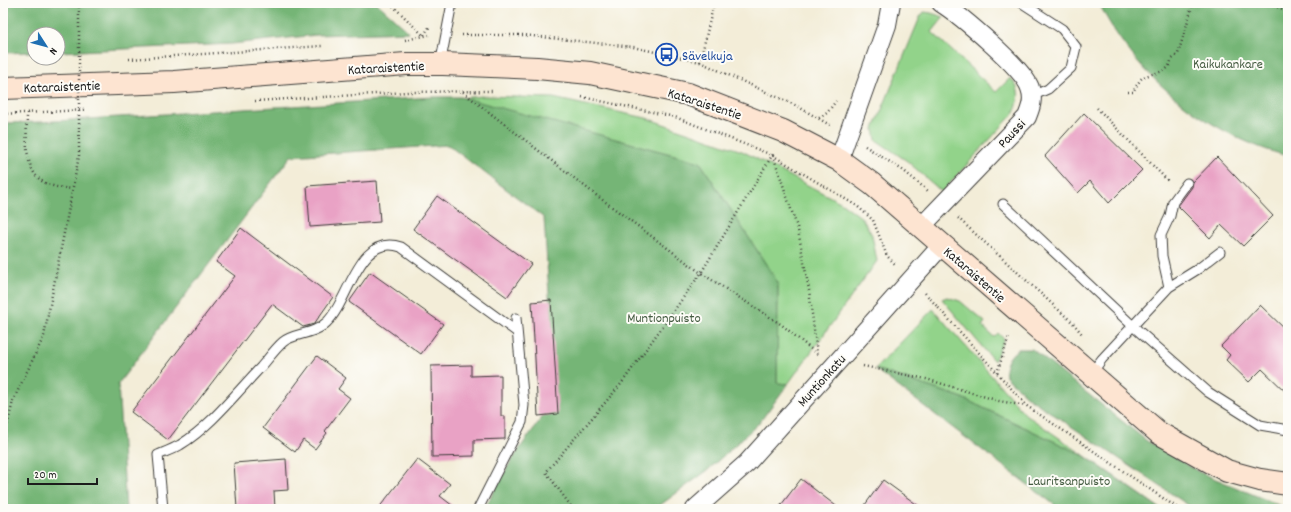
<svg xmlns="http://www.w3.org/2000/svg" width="1291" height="512" font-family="Dekko,sans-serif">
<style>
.green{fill:#92d38a;stroke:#577853}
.forest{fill:#75b576;stroke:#486849}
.building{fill:#e9a2c5}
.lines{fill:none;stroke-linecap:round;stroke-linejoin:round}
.lane-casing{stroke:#3c3b38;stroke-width:11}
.street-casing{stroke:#3c3b38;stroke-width:20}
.secondary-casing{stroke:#3c3b38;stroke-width:24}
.path{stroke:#3c3b38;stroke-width:2.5;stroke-dasharray:1 3;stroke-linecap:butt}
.lane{stroke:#fff;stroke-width:9}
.street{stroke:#fff;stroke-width:18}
.secondary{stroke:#fde4d1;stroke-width:22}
.path-bridge{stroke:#3c3b38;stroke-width:2.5;stroke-dasharray:1 3;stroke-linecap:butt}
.labels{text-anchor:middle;stroke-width:4;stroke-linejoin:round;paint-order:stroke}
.transit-label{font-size:14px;fill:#164399;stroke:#fdfcf7;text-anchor:start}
.park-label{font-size:14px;fill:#455c42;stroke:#fdfcf7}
.street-label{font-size:14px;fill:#1c1c1c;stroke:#fdfcf7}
</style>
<rect width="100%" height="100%" fill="#fdfcf7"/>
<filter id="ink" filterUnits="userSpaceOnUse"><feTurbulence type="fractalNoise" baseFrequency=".025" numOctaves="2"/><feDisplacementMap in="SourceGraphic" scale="8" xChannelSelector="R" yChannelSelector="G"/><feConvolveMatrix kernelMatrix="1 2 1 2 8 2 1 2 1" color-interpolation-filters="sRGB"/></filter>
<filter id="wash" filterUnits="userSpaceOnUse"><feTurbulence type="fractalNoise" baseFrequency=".012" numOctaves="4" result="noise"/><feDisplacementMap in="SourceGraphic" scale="16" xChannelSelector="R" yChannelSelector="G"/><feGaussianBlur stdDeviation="0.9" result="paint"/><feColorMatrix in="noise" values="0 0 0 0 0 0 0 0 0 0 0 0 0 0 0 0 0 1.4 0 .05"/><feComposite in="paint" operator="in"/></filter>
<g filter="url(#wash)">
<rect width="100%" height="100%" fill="#f3edd8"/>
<!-- green -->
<path class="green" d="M924,12L931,13L944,17L932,32L996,92L1010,78C1021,88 1020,100 1014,113L942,192L907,161L876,140L874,129L920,17Z
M483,96L553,98L646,118L742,151L842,203L862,218L872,235L877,261L788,384L777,383L778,283L700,162L461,98Z
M947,297L960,301L985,322L982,326L994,337L998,333L1004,339L994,361L942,299Z
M933,309L1025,414L1161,509L1083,455L960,397L875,369Z"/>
<!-- forest -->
<path class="forest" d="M3,3H377L409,32L317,35L232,44L58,52V34H34V52L3,53Z
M1099,3H1288V156C1211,137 1133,75 1099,3Z
M433,97H461L700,162L778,283L777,383L788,384L759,423L708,470L655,509H485C505,466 528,436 556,399L544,218L448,145L291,156L118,384L126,509H3V123L40,122Z
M1018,349H1032L1147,441L1199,472L1288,509H1194L1029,398L1006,377C1004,364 1008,357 1018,349Z
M875,369L960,397L1083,455L1161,509H1060Z"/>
<g id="blocks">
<!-- building -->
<path class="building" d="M1084,113L1142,170L1109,203L1090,181L1078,193L1045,156Z
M1217,157L1273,216L1243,246L1221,225L1210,238L1178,206L1192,187L1193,182Z
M377,181L380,222L310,227L307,186Z
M437,196L531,264L507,297L413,229Z
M241,228L333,297L314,324L303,327L272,304L168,440L131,412L235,276L216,262Z
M370,272L443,324L421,354L349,302Z
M551,300L558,414L538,416L532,302Z
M1260,305L1288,332V394L1262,369L1249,382L1226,360L1230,355L1221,346Z
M317,356L346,378L338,389L350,398L325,431L327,433L315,449L303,440L295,452L263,428Z
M471,365V376L501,375V416H505V439L474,440V456L432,457L431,366Z
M286,459L288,490L274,491L275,509H237L234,463Z
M417,459L450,484L440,496L457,509H378Z
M801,479L840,509H778Z
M883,480L923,509H862Z"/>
</g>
</g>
<g filter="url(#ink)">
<use href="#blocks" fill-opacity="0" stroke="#3c3b38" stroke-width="1"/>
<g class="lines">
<defs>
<path id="lane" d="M1022,3L1062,29L1076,47L1071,68L1048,89L1032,96
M443,64L441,60L452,3
M1003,204L1134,327L1208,392L1260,425L1288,430
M1169,287L1162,256L1161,235L1170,216L1173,202L1187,183
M1091,374L1102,359L1169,287L1198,269L1220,252
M163,509L158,455C165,452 173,449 180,445C211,426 236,393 261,367C268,359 275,349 283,342C293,333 314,335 327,322C349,302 358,232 401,247L517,332
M478,509L522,422L524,405L516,318"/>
<path id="street" d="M839,160L887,25L891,3
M921,227L1027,117C1031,107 1034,99 1030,88C1024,69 960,15 941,3
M695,509L747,463L942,245"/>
<path id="secondary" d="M3,88L174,82L406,64H443L537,68L590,73L688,94L783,131L839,160L872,184L1159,433L1227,471L1260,480L1288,484"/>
</defs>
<!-- lane casing -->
<use href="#lane" class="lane-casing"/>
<!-- street casing -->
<use href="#street" class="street-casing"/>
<!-- secondary casing -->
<use href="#secondary" class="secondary-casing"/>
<!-- path -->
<path class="path" d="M79,3V16
M390,3L424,36
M1266,3L1288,11
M424,35L430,26
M462,35H523L633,47L700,62L797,106L830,125
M405,40L429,35
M129,59L322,46
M700,62L714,3
M463,92L596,195L701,273L782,325L817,354
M1128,92H1133C1135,88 1139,81 1142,78C1153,71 1169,75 1171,60L1178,54L1192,7L1191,3
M582,97L675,117L772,155L857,206L873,220L887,256L896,265
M255,101L408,92L492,91
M1097,108L1169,182
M27,113C27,139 21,178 53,186C59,188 66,188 72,189
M3,114L84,110
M819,118L827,113L836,101
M865,146L904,171L928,191
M773,155L798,230L809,290L817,353
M958,218L1073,323L1082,334
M925,293L1027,406L1179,509
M863,366L926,379L999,401L1026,406
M997,373L1009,336
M3,444L13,401L44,336L79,156
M573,509L546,472L621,384L701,273L773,154"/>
<!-- lane -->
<use href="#lane" class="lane"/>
<!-- street -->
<use href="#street" class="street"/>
<!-- secondary -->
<use href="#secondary" class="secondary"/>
<!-- path-bridge -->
<path class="path-bridge" d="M79,156V16"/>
</g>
</g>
<!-- icons -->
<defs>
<symbol id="bus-ring" viewBox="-11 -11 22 22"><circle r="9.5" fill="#fdfcf7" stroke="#1a4fb4" stroke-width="1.5"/><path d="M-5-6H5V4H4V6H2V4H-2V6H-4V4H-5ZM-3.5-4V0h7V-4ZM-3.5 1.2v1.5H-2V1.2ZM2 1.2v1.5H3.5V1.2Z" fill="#1a4fb4"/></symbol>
</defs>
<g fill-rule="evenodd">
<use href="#bus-ring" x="654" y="42" width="25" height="25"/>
</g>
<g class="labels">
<!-- transit labels -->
<g class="transit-label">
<text x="682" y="60">Sävelkuja</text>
</g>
<!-- park labels -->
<g class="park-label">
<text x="1228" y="68">Kaikukankare</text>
<text x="664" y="322">Muntionpuisto</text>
<text x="1069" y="485">Lauritsanpuisto</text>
</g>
<!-- street labels -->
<g class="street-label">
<text transform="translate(386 67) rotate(-3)" y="5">Kataraistentie</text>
<text transform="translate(62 86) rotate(-2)" y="5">Kataraistentie</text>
<text transform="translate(705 103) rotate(18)" y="5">Kataraistentie</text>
<text transform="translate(1011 133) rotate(-47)" y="5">Paussi</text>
<text transform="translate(975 274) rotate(41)" y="5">Kataraistentie</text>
<text transform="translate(821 380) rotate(-48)" y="5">Muntionkatu</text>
</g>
</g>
<!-- margin -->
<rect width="1291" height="512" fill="none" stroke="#fdfcf7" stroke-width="16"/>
<!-- north arrow -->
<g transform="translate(46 46) rotate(126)"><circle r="19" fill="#fdfcf7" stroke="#a3a29f"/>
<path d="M0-3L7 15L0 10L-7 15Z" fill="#1f6fb2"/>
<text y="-6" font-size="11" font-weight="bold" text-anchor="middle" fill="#1c1c1c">N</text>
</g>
<!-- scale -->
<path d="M28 478v6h69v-6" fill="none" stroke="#1c1c1c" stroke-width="2"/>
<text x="34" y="478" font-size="12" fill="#1c1c1c" stroke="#fdfcf7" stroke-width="3" paint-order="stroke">20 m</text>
</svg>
